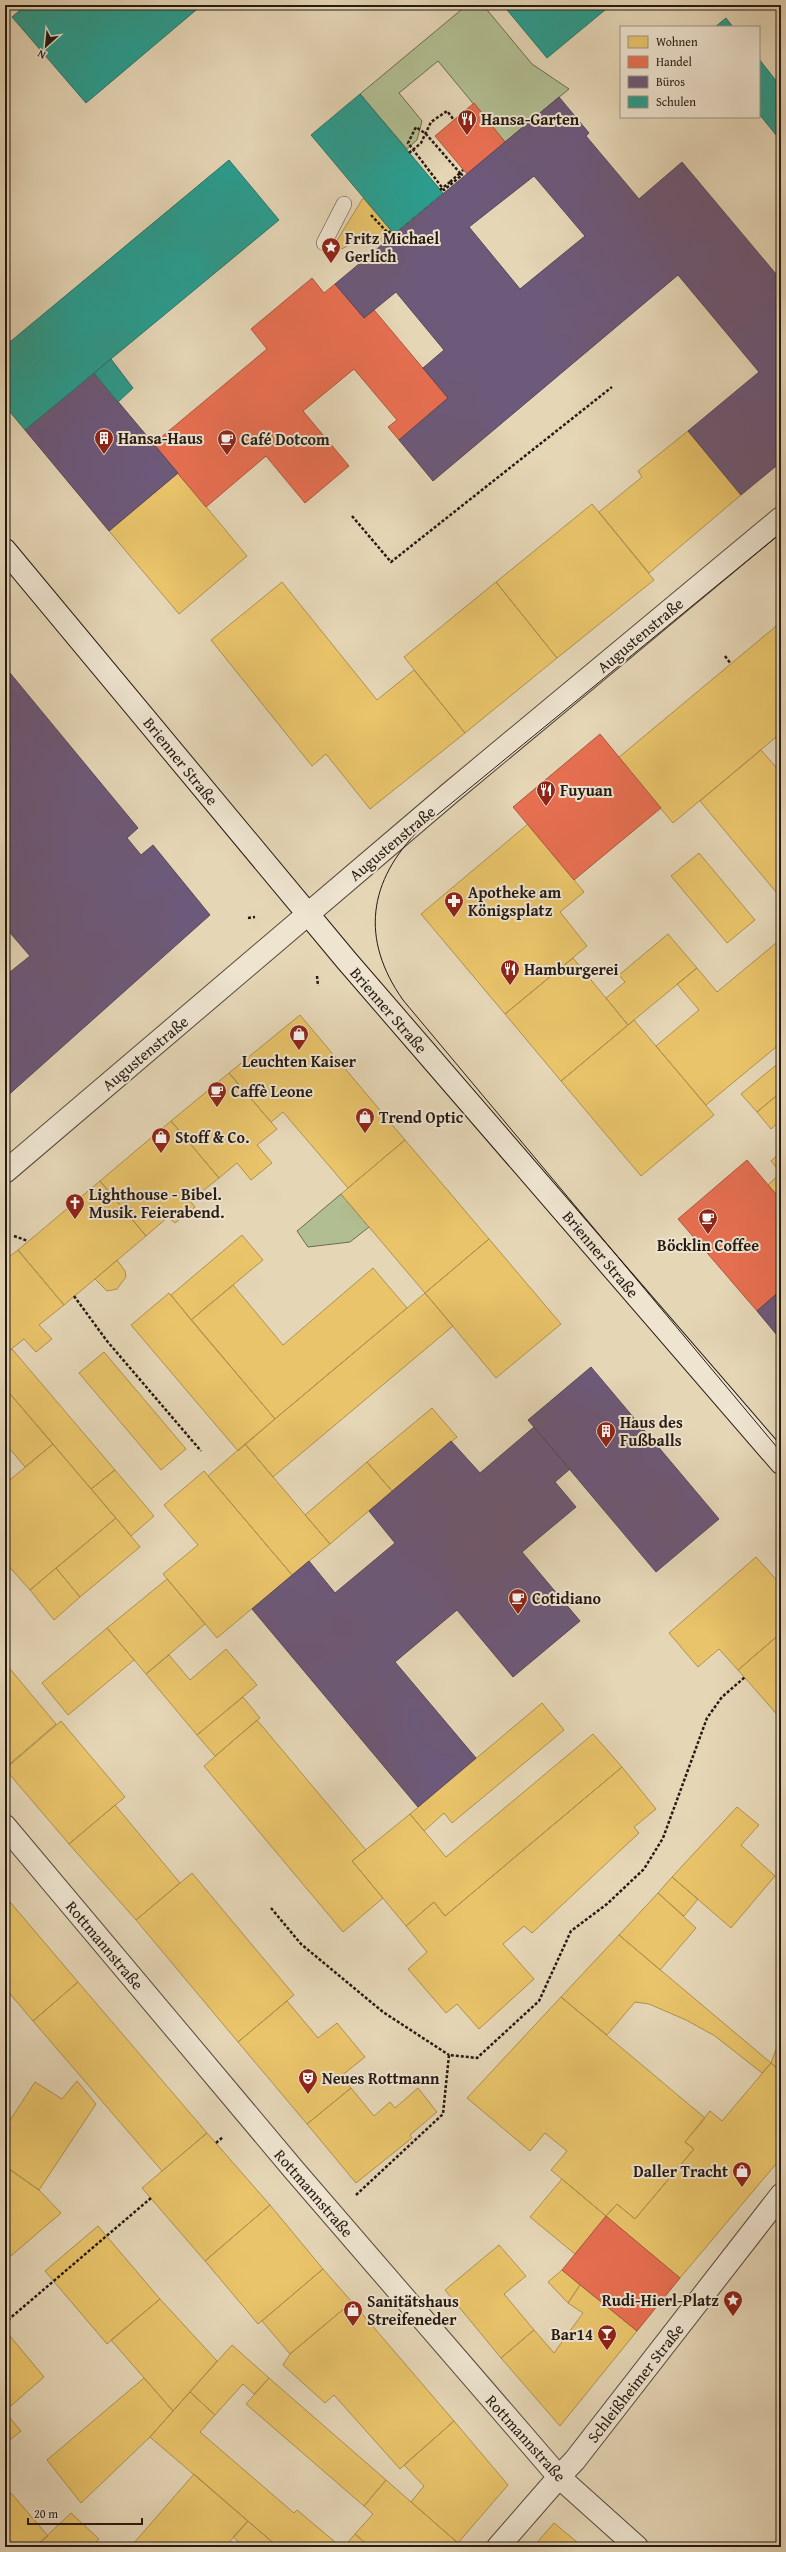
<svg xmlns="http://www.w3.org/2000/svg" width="786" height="2552" font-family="'Gentium Book Plus',serif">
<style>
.green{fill:#b1be91;stroke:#6c6c52}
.homes{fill:#e9c46a;stroke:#ae9150}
.shops{fill:#e76f51;stroke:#ad563e}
.offices{fill:#6d597a;stroke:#58465b;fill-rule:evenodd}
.schools{fill:#2a9d8f;stroke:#29766a}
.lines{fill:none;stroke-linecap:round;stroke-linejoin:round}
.service-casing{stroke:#56493b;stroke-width:16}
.pedestrian-casing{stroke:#56493b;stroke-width:24}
.minor-casing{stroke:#56493b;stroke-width:24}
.secondary-casing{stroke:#261a12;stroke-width:24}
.path{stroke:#261a12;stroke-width:2.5;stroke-dasharray:3 2;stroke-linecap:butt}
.service{stroke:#eee4d0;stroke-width:15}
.pedestrian{stroke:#eee4d0;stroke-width:22}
.minor{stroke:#eee4d0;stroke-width:22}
.secondary{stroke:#eee4d0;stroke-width:22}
.tram{stroke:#261a12;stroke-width:1}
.path-bridge{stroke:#261a12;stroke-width:2.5;stroke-dasharray:3 2;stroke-linecap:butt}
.labels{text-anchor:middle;stroke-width:4;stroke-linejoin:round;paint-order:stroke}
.poi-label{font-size:16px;font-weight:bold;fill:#261a12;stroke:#eee4d0;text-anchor:start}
.street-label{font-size:16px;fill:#261a12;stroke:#eee4d0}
</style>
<rect width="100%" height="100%" fill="#e5d6b6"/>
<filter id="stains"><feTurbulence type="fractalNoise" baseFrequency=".005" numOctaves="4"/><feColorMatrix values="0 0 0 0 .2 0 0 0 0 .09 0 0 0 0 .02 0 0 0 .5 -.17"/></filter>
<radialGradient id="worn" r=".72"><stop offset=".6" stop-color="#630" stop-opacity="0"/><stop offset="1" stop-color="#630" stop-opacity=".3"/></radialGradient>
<!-- green -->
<path class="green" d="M467,5H483L532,64L569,89L505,142L438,61L399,93L422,121L417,140L407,149L360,94Z
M341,1194L369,1227L350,1242L308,1247L297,1231Z"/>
<!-- homes -->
<path class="homes" d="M363,198L394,234L380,246L363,236L342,249L336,242Z
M688,431L741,495L649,573L599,512L642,477L638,471Z
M178,473L247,556L179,614L109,531Z
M592,504L654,580L557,658L496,582Z
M282,582L377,700L414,670L465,733L370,809L326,754L312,766L211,640Z
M496,582L557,658L465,733L404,657Z
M781,622V733L673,823L618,758Z
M761,750L781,773V898L700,801Z
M528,824L584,892L560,912L587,946L505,1014L421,914Z
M699,853L755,920L727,943L671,876Z
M668,934L697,968L628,1025L606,998L625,982L619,975Z
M781,939V1043L706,1105L656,1046L699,1010L677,984L697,968L717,992Z
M573,958L628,1025L561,1081L505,1014Z
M300,1015L405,1140L348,1188L283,1112L271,1122L229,1073Z
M634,1020L714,1115L641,1176L561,1081Z
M781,1061V1092L757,1112L741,1094Z
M229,1073L277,1129L257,1145L272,1163L251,1180L237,1163L219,1178L171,1121Z
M781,1092V1120L771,1129L757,1112Z
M171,1121L219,1178L190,1201L195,1207L175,1223L168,1217L146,1236L100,1181Z
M405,1140L489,1239L425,1293L341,1194Z
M781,1152V1173L771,1161Z
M781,1173V1200L768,1185Z
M100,1181L146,1236L64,1305L18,1250Z
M242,1235L263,1260L191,1320L171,1295Z
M489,1239L561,1324L496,1378L425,1293Z
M18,1250L64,1305L39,1325L52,1339L36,1352L24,1339L5,1354V1260Z
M117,1260L125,1271L126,1277L117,1289L107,1291L95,1279Z
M373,1268L407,1308L275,1419L191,1320L233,1285L283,1345Z
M169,1293L275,1419L238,1451L131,1325Z
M425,1293L453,1326L273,1477L245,1444Z
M12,1349L115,1470L91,1489L5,1388V1354Z
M104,1352L186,1449L161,1470L79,1373Z
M5,1388L53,1444L25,1467L5,1443Z
M432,1408L457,1437L392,1491L367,1462Z
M53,1444L116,1518L30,1590L5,1562V1484Z
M245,1444L330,1544L292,1575L208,1476Z
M367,1462L392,1491L330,1544L305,1515Z
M115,1470L154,1516L131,1536L91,1489Z
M204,1471L292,1575L217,1638L163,1574L198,1545L164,1505Z
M116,1518L140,1547L80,1597L56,1568Z
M756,1557L781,1585V1633L738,1670L719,1649L698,1667L669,1633Z
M56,1568L80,1597L54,1620L30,1590Z
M167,1579L205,1624L146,1674L107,1628Z
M107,1628L134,1660L68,1715L42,1683Z
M781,1633V1719L738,1670Z
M226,1649L257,1685L197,1735L146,1674L169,1655L190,1680Z
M5,1663L56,1724L5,1768Z
M243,1697L260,1718L215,1756L197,1735Z
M542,1703L564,1730L452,1823L444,1813L424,1831L410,1814Z
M257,1720L366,1850L352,1861L383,1898L343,1932L204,1766Z
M61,1721L125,1797L69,1844L5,1769Z
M593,1734L622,1767L445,1916L434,1902L406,1926L352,1861L410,1814L446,1857Z
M622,1767L656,1809L634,1827L639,1833L532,1933L524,1926L503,1944L534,1979L479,2029L457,2004L446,2013L408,1969L427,1952L406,1926L434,1902L445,1916Z
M115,1805L180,1883L136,1920L69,1844Z
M737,1807L759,1825L741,1845L775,1876L731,1928L672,1877Z
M192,1873L294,1995L238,2042L136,1920Z
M672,1877L698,1899L684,1916L658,1893Z
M658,1893L696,1928L660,1970L619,1935Z
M5,1896L78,1982L33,2021L5,1988Z
M619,1935L771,2063L762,2073L715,2036L686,2020L649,2004L635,2002L607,2035L561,1997Z
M78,1982L207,2133L162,2171L33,2021Z
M561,1997L705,2118L685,2142L694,2149L635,2219L617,2204L606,2216L551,2170L567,2151L545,2133L530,2151L467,2098Z
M287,2001L318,2038L337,2023L365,2057L341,2076L351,2088L307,2124L238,2042Z
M781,2036V2072L771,2063Z
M771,2063L781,2072V2158L680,2278L606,2216L617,2204L635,2219L694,2149L685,2142L710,2111L722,2121Z
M77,2081L96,2104L39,2190L5,2166V2128L35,2082L62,2099Z
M351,2088L374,2116L390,2102L395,2108L418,2088L437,2112L410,2135L412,2138L356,2183L307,2124Z
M207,2133L270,2205L205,2261L142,2188Z
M5,2166L39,2190L61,2213L5,2261Z
M562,2179L606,2216L575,2254L530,2217Z
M270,2205L323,2269L258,2324L205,2261Z
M98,2226L160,2299L107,2344L45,2271Z
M499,2245L526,2276L504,2294L534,2330L501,2358L445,2290Z
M323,2269L352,2302L290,2354L262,2321Z
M562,2270L580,2285L568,2303L548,2282Z
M580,2285L637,2331L560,2426L501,2358L534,2330L554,2353L583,2313L568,2303Z
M160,2299L217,2361L173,2411L111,2340Z
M352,2302L454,2421L400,2469L334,2395L325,2403L283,2365L290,2354Z
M5,2330L44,2377L5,2411Z
M232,2345L269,2378L254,2394L243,2384L215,2415L190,2392Z
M144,2378L173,2411L150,2437L81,2503L47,2460Z
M269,2378L386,2480L364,2506L246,2404Z
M190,2392L215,2415L200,2432L294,2513L297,2510L341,2547H278L150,2437Z
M5,2412L21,2431L5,2444Z
M454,2421L508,2485L458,2543L411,2502L424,2486L404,2465Z
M194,2474L248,2521L225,2547H136L133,2544Z
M386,2480L458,2543L455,2547H370L355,2534L373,2514L364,2506Z
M11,2493L48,2536L35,2547H5V2498Z
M71,2513L99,2539L91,2547H35Z
M248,2521L278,2547H245L233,2537Z
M554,2523L583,2547H533Z
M355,2534L370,2547H344Z"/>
<!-- shops -->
<path class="shops" d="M474,103L505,142L467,174L435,136Z
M312,278L324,293L335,284L364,318L374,310L448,398L399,440L388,427L397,420L354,369L303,411L349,466L305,503L266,456L206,507L153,444L267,349L251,329Z
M600,734L661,808L574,880L513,807Z
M747,1160L781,1200V1290L757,1311L678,1219Z
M606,2216L680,2278L637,2331L562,2270Z"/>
<!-- offices -->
<path class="offices" d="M559,97L589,133L586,136L639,199L682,162L781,280V462L741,495L688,431L759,372L678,275L433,481L399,440L448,398L423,368L444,350L396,292L364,318L335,284ZM534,176L585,236L520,289L469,227Z
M94,373L178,473L109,531L25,430Z
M5,667L138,828L127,838L141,855L153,845L210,915L5,1098V976L30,956L5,927Z
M781,1290V1340L757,1311Z
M591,1367L719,1519L656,1572L528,1420Z
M534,1427L570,1469L555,1482L576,1507L522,1552L580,1621L513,1677L457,1610L395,1662L476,1758L418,1807L252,1609L309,1561L335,1593L395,1543L369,1511L451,1441L480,1473Z"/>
<!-- schools -->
<path class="schools" d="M26,5H202L86,103L12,17Z
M503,5H611L547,58Z
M726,18L733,27H715Z
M759,59L781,87V141L759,114Z
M360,94L443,193L394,234L311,135Z
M229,160L279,220L25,430L5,406V346Z
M111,359L133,388L118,402L94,373Z"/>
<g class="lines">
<defs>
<path id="service" d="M324,243L344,204"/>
<path id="pedestrian" d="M637,2547L559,2477L575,2460L781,2195"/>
<path id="minor" d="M5,1172L450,793L781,518
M5,1826L294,2170L559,2477L498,2547"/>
<path id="secondary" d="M5,550L347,961L781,1463"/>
</defs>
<!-- service casing -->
<use href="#service" class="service-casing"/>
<!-- pedestrian casing -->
<use href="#pedestrian" class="pedestrian-casing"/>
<!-- minor casing -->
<use href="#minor" class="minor-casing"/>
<!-- secondary casing -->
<use href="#secondary" class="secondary-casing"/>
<!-- path -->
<path class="path" d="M409,153L421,143L431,122L447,111L454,120
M460,173L462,175L444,190L408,143L416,127L426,134L460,173L463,170
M450,182L460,173
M371,215L388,233L391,231
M352,516L391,562L612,387
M725,656L731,664
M248,918L255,917
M317,976L318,986
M14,1236L28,1241
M74,1296L107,1341L201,1451
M271,1908L301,1944L383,2012L449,2055
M216,2143L223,2137
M356,2195L443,2114L449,2055L477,2058L539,2001L571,1931L607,1904L644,1869L663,1838L707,1718L722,1697L745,1677
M8,2320L151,2198"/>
<!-- service -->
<use href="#service" class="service"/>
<!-- pedestrian -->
<use href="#pedestrian" class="pedestrian"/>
<!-- minor -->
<use href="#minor" class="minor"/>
<!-- secondary -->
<use href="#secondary" class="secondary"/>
<!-- tram -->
<path class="tram" d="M781,533L420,829C368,881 360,939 403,1000L781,1452"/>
<!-- path-bridge -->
<path class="path-bridge" d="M440,190L450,182"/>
</g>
<!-- icons -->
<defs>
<symbol id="restaurant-pin" viewBox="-11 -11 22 30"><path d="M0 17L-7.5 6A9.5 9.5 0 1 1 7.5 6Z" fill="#8f2418" stroke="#eee4d0"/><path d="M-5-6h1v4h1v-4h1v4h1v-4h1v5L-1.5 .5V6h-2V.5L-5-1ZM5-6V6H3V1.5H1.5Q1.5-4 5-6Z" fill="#fff"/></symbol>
<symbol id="sight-pin" viewBox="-11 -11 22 30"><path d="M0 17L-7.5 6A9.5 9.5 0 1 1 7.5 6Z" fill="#8f2418" stroke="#eee4d0"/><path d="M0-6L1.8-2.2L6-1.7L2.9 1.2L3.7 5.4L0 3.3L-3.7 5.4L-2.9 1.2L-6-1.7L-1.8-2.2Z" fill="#fff"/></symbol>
<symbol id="building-pin" viewBox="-11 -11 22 30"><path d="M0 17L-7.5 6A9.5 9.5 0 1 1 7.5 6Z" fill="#8f2418" stroke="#eee4d0"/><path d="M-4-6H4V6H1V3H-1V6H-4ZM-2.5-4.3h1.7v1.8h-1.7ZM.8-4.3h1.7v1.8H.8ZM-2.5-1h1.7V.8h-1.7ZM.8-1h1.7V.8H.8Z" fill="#fff"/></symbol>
<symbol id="cafe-pin" viewBox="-11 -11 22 30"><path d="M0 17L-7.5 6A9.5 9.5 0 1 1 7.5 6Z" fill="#8f2418" stroke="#eee4d0"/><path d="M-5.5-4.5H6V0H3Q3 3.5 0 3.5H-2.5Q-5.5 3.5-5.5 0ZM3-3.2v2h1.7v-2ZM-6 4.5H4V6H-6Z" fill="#fff"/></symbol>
<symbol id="pharmacy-pin" viewBox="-11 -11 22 30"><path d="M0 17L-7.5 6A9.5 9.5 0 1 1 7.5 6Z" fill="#8f2418" stroke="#eee4d0"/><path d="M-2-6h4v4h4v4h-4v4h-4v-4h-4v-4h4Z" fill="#fff"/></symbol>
<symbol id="shop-pin" viewBox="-11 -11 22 30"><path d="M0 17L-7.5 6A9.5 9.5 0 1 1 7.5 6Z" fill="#8f2418" stroke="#eee4d0"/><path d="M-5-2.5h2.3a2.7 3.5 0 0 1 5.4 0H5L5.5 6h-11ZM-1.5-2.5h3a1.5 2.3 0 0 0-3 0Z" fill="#fff"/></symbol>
<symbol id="church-pin" viewBox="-11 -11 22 30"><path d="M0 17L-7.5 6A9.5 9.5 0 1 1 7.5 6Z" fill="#8f2418" stroke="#eee4d0"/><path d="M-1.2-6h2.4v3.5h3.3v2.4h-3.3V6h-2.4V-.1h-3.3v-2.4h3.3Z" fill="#fff"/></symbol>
<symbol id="theatre-pin" viewBox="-11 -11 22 30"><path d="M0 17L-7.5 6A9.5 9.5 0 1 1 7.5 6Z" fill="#8f2418" stroke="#eee4d0"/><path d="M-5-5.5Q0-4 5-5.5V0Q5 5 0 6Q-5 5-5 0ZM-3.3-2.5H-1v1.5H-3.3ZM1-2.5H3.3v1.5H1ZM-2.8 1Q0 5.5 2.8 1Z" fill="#fff"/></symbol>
<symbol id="bar-pin" viewBox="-11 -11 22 30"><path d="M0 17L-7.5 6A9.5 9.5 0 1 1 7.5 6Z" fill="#8f2418" stroke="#eee4d0"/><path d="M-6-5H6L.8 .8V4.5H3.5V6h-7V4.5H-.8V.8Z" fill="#fff"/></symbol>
</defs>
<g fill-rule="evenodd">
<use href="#restaurant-pin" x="456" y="108" width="22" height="30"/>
<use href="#sight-pin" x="320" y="236" width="22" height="30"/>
<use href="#building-pin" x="93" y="427" width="22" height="30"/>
<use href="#cafe-pin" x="216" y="428" width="22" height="30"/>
<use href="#restaurant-pin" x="535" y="779" width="22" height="30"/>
<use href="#pharmacy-pin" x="443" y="890" width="22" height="30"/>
<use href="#restaurant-pin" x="499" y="958" width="22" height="30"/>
<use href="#shop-pin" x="288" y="1023" width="22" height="30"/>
<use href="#cafe-pin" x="206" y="1080" width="22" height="30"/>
<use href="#shop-pin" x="354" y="1106" width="22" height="30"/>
<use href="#shop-pin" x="150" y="1126" width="22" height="30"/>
<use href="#church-pin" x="64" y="1192" width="22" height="30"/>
<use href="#cafe-pin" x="697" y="1207" width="22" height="30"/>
<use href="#building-pin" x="595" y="1420" width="22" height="30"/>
<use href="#cafe-pin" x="507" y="1587" width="22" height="30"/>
<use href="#theatre-pin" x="297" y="2067" width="22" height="30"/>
<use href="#shop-pin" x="731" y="2160" width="22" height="30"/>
<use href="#sight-pin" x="722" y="2289" width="22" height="30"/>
<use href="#shop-pin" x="342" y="2299" width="22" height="30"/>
<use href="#bar-pin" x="596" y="2323" width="22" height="30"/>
</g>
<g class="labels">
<!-- poi labels -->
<g class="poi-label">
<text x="481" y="125">Hansa-Garten</text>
<text x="345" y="244">Fritz Michael<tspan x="345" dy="18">Gerlich</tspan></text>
<text x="118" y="444">Hansa-Haus</text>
<text x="241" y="445">Café Dotcom</text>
<text x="560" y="796">Fuyuan</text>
<text x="468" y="898">Apotheke am<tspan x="468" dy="18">Königsplatz</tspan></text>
<text x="524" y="975">Hamburgerei</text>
<text x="299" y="1067" text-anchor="middle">Leuchten Kaiser</text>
<text x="231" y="1097">Caffè Leone</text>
<text x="379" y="1123">Trend Optic</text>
<text x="175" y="1143">Stoff &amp; Co.</text>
<text x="89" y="1200">Lighthouse - Bibel.<tspan x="89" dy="18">Musik. Feierabend.</tspan></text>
<text x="708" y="1251" text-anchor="middle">Böcklin Coffee</text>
<text x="620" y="1428">Haus des<tspan x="620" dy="18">Fußballs</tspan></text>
<text x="532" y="1604">Cotidiano</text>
<text x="322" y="2084">Neues Rottmann</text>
<text x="728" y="2177" text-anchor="end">Daller Tracht</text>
<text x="719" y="2306" text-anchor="end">Rudi-Hierl-Platz</text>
<text x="367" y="2307">Sanitätshaus<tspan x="367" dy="18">Streifeneder</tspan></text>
<text x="593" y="2340" text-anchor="end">Bar14</text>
</g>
<!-- street labels -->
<g class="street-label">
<text transform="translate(640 635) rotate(-40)" y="6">Augustenstraße</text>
<text transform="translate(181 761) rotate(51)" y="6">Brienner Straße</text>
<text transform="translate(392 843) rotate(-40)" y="6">Augustenstraße</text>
<text transform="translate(389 1010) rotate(49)" y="6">Brienner Straße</text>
<text transform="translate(145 1053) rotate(-40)" y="6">Augustenstraße</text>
<text transform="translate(601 1254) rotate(50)" y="6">Brienner Straße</text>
<text transform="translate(105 1945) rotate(50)" y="6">Rottmannstraße</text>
<text transform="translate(314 2193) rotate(49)" y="6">Rottmannstraße</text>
<text transform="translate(635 2383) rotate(-52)" y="6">Schleißheimer Straße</text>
<text transform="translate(526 2438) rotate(48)" y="6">Rottmannstraße</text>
</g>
</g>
<!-- margin -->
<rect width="786" height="2552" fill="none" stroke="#e5d6b6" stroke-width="20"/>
<rect x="6" y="6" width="774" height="2540" fill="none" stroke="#261a12" stroke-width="2"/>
<rect x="10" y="10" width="766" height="2532" fill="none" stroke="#261a12"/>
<!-- legend -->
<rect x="620" y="26" width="140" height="92" fill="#eee4d0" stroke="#9e9384"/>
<rect x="628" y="36" width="20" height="12" fill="#e9c46a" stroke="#9e9384"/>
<text x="656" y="46" font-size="12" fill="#261a12">Wohnen</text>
<rect x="628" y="56" width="20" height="12" fill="#e76f51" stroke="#9e9384"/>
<text x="656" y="66" font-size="12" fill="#261a12">Handel</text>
<rect x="628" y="76" width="20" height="12" fill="#6d597a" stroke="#9e9384"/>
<text x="656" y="86" font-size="12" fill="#261a12">Büros</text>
<rect x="628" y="96" width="20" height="12" fill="#2a9d8f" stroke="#9e9384"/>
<text x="656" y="106" font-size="12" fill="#261a12">Schulen</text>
<!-- north arrow -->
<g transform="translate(46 46) rotate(207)" stroke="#eee4d0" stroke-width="3" paint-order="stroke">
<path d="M0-3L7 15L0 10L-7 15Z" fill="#261a12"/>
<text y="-6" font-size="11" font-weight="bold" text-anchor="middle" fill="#261a12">N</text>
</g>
<!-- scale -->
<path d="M28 2518v6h114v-6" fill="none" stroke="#261a12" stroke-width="2"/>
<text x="34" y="2518" font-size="12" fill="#261a12" stroke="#eee4d0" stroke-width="3" paint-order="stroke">20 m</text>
<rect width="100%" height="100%" filter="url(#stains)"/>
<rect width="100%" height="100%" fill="url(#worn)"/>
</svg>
